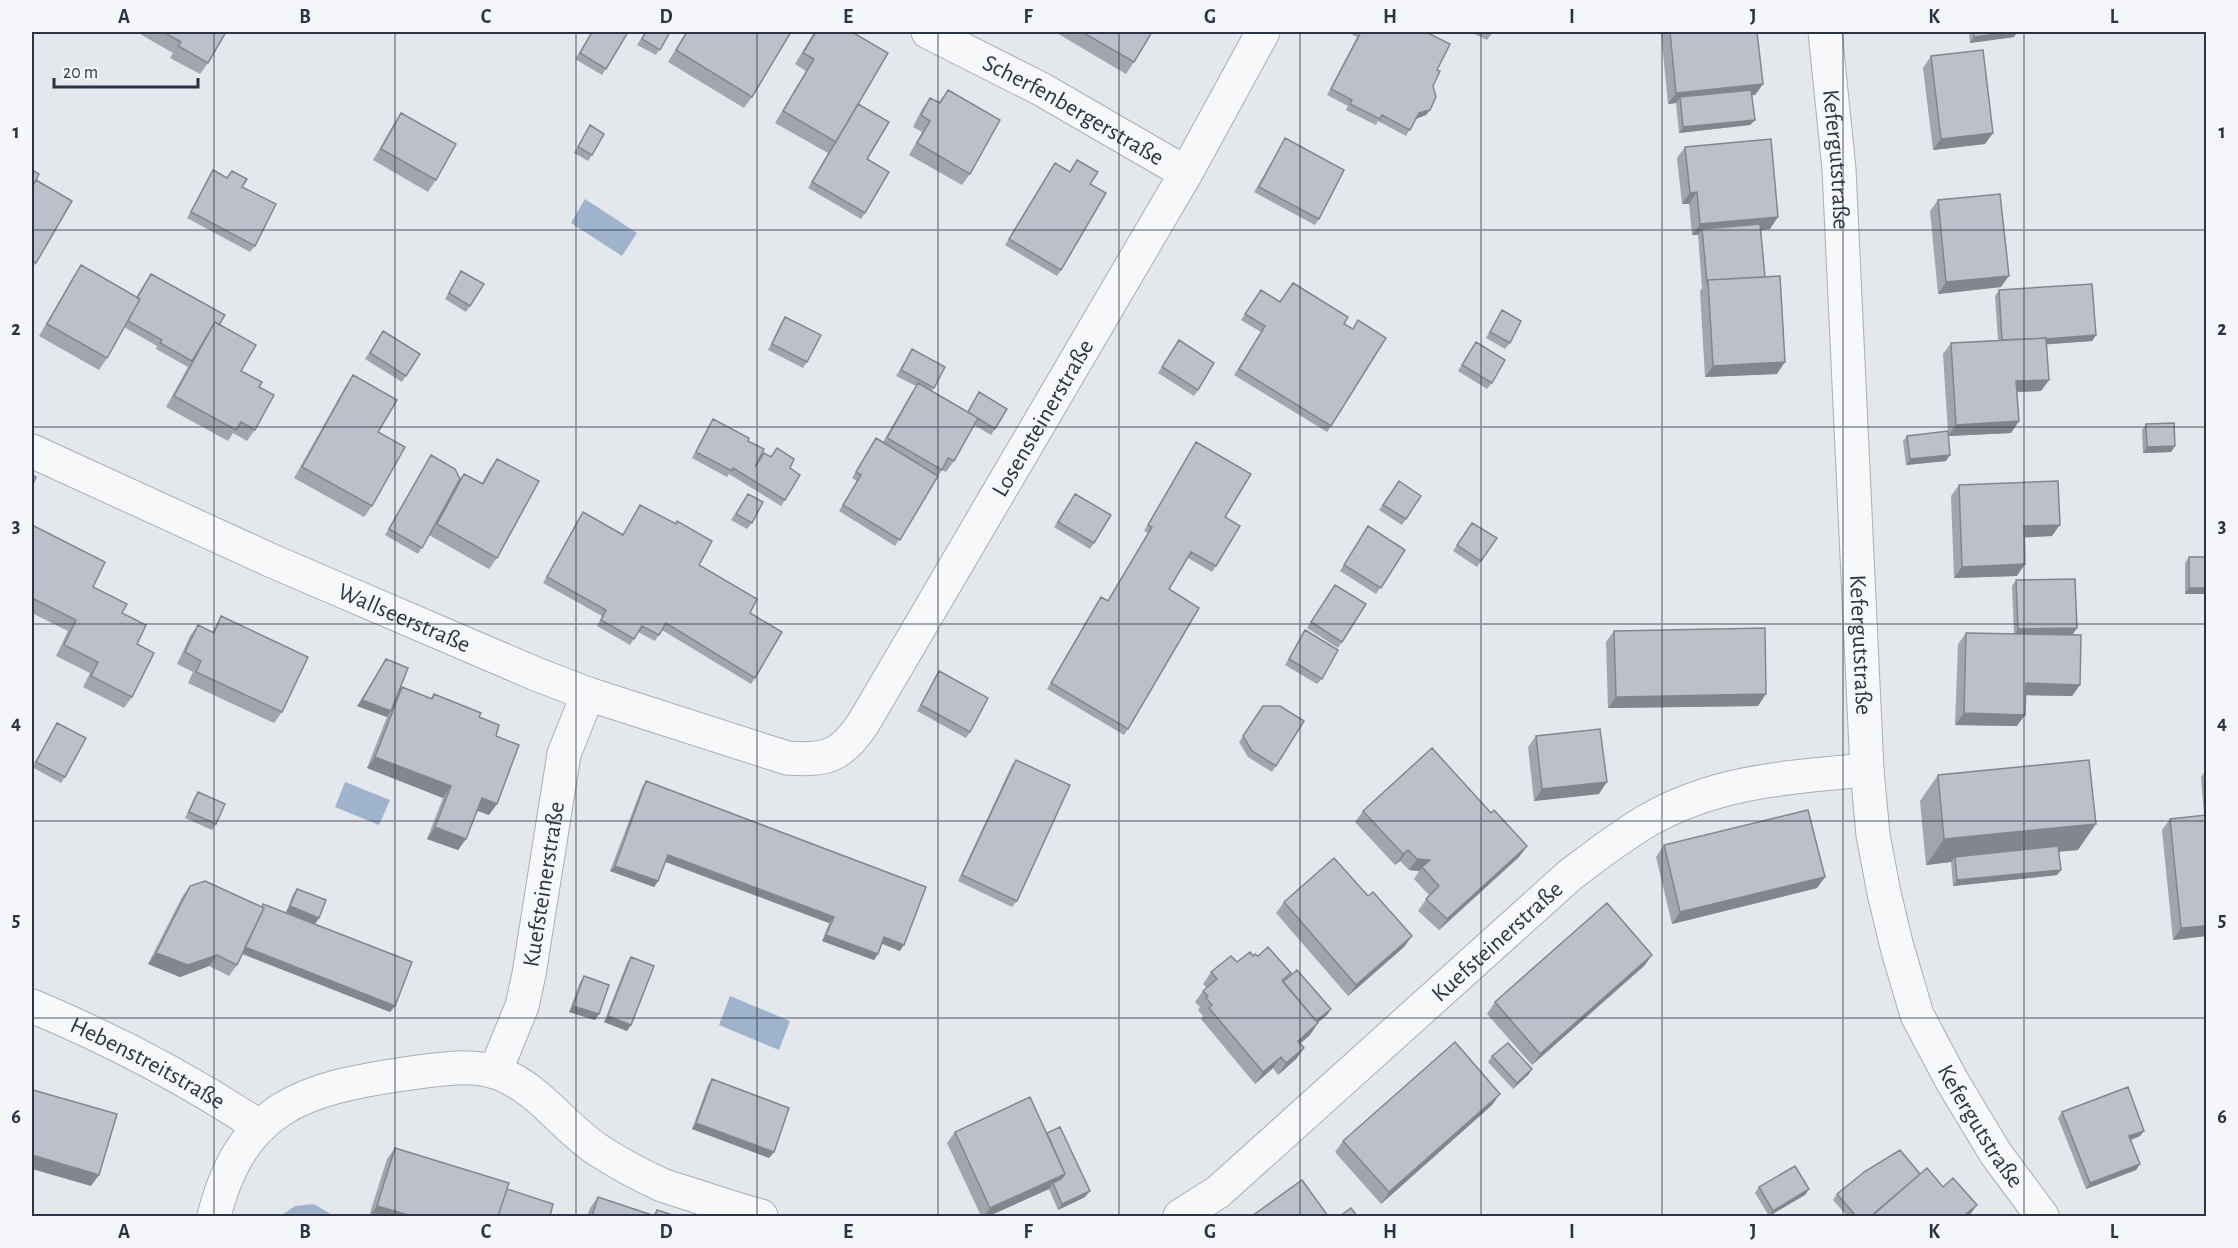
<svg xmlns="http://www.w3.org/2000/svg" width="2238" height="1248" font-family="'Alegreya Sans',sans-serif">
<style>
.water{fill:#9fb4cc}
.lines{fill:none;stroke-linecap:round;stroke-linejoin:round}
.minor-casing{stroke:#a9aeb7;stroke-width:35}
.minor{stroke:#f7f8fa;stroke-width:33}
.wall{fill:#a1a5ae}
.shaded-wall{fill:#83868d}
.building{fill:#bbc0ca;stroke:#83868d;stroke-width:1.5}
.grid{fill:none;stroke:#2b3445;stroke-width:1.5;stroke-opacity:0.55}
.labels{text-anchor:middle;stroke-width:6;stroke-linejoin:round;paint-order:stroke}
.street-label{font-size:24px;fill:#2b3445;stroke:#f4f6f9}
.neatline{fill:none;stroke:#2b3445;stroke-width:2}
.grid-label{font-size:20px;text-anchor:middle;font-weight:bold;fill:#2b3445}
</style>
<rect width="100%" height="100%" fill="#e4e7ec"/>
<!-- water -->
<path class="water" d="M585,199L637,233L622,256L571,223Z
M345,782L390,800L379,825L335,807Z
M730,996L790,1021L779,1050L719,1025Z
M314,1204L334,1216H283V1214L295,1206Z"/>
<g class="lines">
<defs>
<g id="minor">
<path id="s1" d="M928,32L1041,89L1186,173"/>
<path id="s2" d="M1825,32L1839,169L1867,770L1873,835L1884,893L1897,947L1917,1015L1952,1081L1996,1154L2042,1216"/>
<path id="s3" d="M32,451L270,560L536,674L588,694L787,758C827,761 842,756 864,722L1186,173L1263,32"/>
<path id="s4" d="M32,1006C111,1039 188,1079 260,1127"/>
<path id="s5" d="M495,1072L522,1006L529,974L564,754L588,694"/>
<path d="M214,1216C242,1107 302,1089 404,1074C434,1070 469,1063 498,1073C539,1088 563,1127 598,1150C618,1163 640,1175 662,1185C672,1189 685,1192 696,1196C718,1203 739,1210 761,1216"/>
<path id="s6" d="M1180,1216L1218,1192L1570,875C1594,857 1618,838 1645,822C1714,781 1789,777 1867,770"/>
</g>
</defs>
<!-- minor casing -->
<use href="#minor" class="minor-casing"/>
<!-- minor -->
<use href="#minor" class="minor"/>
</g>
<!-- wall -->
<path class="wall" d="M142,32H226L208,63L200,74L170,58L173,53L140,34Z
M592,32H628L602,75L575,59Z
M645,32H670L656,55L637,45Z
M686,32H791L752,97L744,108L668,62Z
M814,32H852L858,104L867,159L865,213L861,219L808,188L828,153L775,123L806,71L795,64Z
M1055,32H1152L1134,62L1126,74Z
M1350,32H1426L1437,70L1433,86L1430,110L1426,115L1416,119L1406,136L1378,121L1376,125L1346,110L1348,106L1327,95L1357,37L1349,33Z
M1470,32H1493L1487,40Z
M1661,32H1757L1763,84L1755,95H1752L1755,120L1750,125L1679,133L1676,103L1668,104Z
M1969,32H2017L2014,37L1970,43Z
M1931,56L1993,133L1985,144L1933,150L1923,68Z
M948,90L970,174L962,185L909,155L922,132L913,127L922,109L930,98L939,102Z
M401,113L436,180L428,192L373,160L393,125Z
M590,125L592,155L588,161L574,153Z
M1285,138L1319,219L1315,225L1254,192Z
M1685,147L1770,229L1761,230L1765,277L1777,374L1705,377L1700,291L1702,288L1698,235H1692L1689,204H1682L1677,158Z
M1077,160L1090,184L1061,270L1057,276L1005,245L1055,163L1070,172Z
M32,170L36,180V263L32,268Z
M213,170L227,178L232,171L255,246L250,252L187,218L209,176Z
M1938,200L2001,287L1938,294L1930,211Z
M81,265L136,297L151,274L219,325L241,371L259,387L255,430L247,441L233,433L228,441L166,407L188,367L156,349L157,346L124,327L107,358L99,370L39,336L73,277Z
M461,271L470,306L466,312L445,299Z
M1261,290L1280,302L1344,324L1331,426L1327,432L1234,375L1261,332L1241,320Z
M1999,290L2096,335L2092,341L2046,344L2049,380L2041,391L2017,392L2019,421L2011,433L1949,436L1946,461L1906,465L1903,441L1907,436L1948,432L1943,354L1951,343L1998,340L1995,296Z
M1502,310L1510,343L1505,349L1486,338Z
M785,317L807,362L803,368L768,350L781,323Z
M383,331L420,354L402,382L365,359Z
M1476,342L1492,383L1487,389L1458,371Z
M1175,346L1198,390L1194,396L1158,373Z
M912,349L934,388L931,391L967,412L979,392L995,429L991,435L974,425L954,461L946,472L942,470L938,476L895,546L839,511L857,481L852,478L872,444L876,438L883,442L910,395L916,386L896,376Z
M353,375L378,432L372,506L364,517L294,478L345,387Z
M713,419L748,441L757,462L790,468L785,500L781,506L729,474L727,477L692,458L709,425Z
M2146,424L2175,446L2171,452L2143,453L2142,430Z
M1196,442L1225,517L1216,566L1212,572L1188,558L1169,589L1128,729L1124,735L1047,689L1097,603L1101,597L1108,601L1148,533L1144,531Z
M431,455L460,479L464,474L482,483L489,470L497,459V558L489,569L429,535L418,554L385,535Z
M1399,481L1421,496L1402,525L1379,510Z
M1959,485L2052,536L2024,537L2017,576L1954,578L1951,496Z
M748,494L752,523L747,529L731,520Z
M1075,494L1094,543L1090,549L1054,527Z
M640,505L699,565L750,613L755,678L751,684L662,630L655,641L638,632L630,645L597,626L602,616L543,583L583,512L623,534Z
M1472,523L1497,538L1477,567L1453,551Z
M32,525L93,587L122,613L137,644L132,697L124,708L83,687L90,673L56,656L68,631L32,613Z
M1368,526L1405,550L1376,594L1340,571Z
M2189,557L2206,594H2185V563Z
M2016,580L2077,628L2073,634L2045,635L2080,685L2072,696L2025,695L2017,726L1955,725L1958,644L1966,633L2014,634L2012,586Z
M1335,585L1342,642L1338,648L1307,628Z
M221,616L282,712L274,723L188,683L193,672L177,664L190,636L198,625L212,632Z
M1305,630L1322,679L1317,684L1285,665Z
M1614,631L1758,706L1608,708L1606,642Z
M386,659L398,693L402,687L431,698L434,694L479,717L496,736L489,815L477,811L466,839L458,850L427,839L443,798L367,768L387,717L357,706Z
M939,671L970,732L966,738L917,711Z
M1263,706L1276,766L1272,772L1248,757L1239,742Z
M57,723L65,777L61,783L32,767Z
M1536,736L1599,794L1534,801L1528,747Z
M1016,760L1017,901L1012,907L958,881L1012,765Z
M2205,771H2206V936L2173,940L2162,830L2170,819L2204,815L2201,777Z
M1938,775L2078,850L2059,851L2061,870L2057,875L1953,886L1951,862L1926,865L1920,801Z
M646,781L900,951L882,943L874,960L822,941L829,923L665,862L658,881L654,887L610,871L642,787Z
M198,792L216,824L212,830L185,818L194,798Z
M1363,811L1491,813L1527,846L1519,857L1439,930L1418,911L1429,895L1414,879L1419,871L1409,870L1400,861L1395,865L1355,822Z
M1664,845L1825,877L1817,888L1672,924L1656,857Z
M190,886L261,907L263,904L395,1006L390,1012L242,954L237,965L229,976L209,966L180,977L148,964L182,897Z
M297,889L319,918L315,924L286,912L293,894Z
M1368,896L1412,936L1404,947L1348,996L1276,913L1284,902Z
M1652,955L1644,966L1532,1065L1487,1014L1495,1002Z
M1253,956H1258L1291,973L1288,977L1331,1009L1327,1015L1318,1022L1310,1035L1301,1043L1304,1048L1296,1059L1278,1075L1273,1068L1255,1084L1201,1019L1203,1016L1198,1010L1200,1007L1195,1002L1203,991L1207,988L1203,984L1211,972Z
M631,957V1025L627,1031L604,1022L627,963Z
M584,976L599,1014L595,1020L569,1012L580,982Z
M1492,1056L1532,1069L1528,1075L1513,1089L1488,1062Z
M712,1079L774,1152L769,1158L692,1129L708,1085Z
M1492,1105L1381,1204L1335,1152L1343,1141Z
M2062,1112L2144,1131L2140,1136L2131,1140L2140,1164L2136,1170L2086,1189L2058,1118Z
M955,1132L1047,1133L1085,1197L1058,1210L1049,1189L989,1216H981L947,1143Z
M395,1148L507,1189L550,1216H369L387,1159Z
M1920,1174L1969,1216H1847L1833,1200L1837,1194Z
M1759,1187L1809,1189L1805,1195L1769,1216L1755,1193Z
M598,1197L653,1215L657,1210L676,1216H587L590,1208Z"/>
<!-- shaded-wall -->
<path class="shaded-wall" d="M2012,32H2017L2014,37L1970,43L1974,37Z
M1763,84L1755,95L1680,103V97L1676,103L1668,104L1676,93Z
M1430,110L1426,115L1415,119L1419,113Z
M1755,120L1750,125L1679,133L1683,127Z
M1993,133L1985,144L1933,150L1941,139Z
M1697,192L1689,204H1682L1690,193Z
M1778,217L1770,229L1703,234L1702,229L1698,235H1692L1700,224Z
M2009,276L2001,287L1938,294L1946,282Z
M2096,335L2092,341L1998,348L2002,342Z
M1785,362L1777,374L1705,377L1713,366Z
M2049,380L2041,391L2008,392L2016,381Z
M2019,421L2011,433L1948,436L1956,425Z
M2175,446L2171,452L2143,453L2147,447Z
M1950,455L1946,461L1906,465L1910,459Z
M2060,525L2052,536L2016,538L2024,526Z
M2025,564L2017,576L1954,578L1962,567Z
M2189,588H2206V594H2185Z
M2077,628L2073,634L2014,635L2018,629Z
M2026,683L2080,685L2072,696L2018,695Z
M1766,694L1758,706L1608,708L1616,697Z
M362,700L391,711L387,717L357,706Z
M1964,713L2025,715L2017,726L1955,725Z
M375,757L451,786L443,798L367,768Z
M1607,782L1599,794L1534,801L1542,789Z
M482,798L497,804L489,815L474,809Z
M2096,824L2078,850L1955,862V857L1951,862L1926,865L1944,839Z
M435,827L466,839L458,850L427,839Z
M1527,846L1519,857L1439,930L1447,919Z
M1408,850L1400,861L1395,865L1403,854Z
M668,855L834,917L829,923L664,861Z
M1417,859L1430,860L1419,871L1409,870Z
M615,866L658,881L654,887L610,871Z
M2061,870L2057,875L1953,886L1957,880Z
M1825,877L1817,888L1672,924L1680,912Z
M290,906L319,918L315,924L286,912Z
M2206,926V936L2173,940L2181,928Z
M826,935L878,954L874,960L822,941Z
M1412,936L1404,947L1348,996L1356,985Z
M884,937L904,945L900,951L880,943Z
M245,947L395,1006L390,1012L241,953Z
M156,953L217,955L209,966L180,977L148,964Z
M1652,955L1644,966L1532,1065L1540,1054Z
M573,1006L599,1014L595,1020L569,1012Z
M1331,1009L1327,1015L1308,1031L1312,1025Z
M608,1016L631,1025L627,1031L604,1022Z
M1318,1023L1310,1035L1290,1052L1298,1041Z
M1304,1048L1296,1059L1278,1075L1286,1063Z
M1281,1057L1273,1068L1255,1084L1263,1072Z
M1532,1069L1528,1075L1513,1089L1517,1083Z
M1500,1094L1492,1105L1381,1204L1389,1192Z
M696,1123L774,1152L769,1158L692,1129Z
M2144,1131L2140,1136L2125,1142L2129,1136Z
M32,1155L99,1175L91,1186L32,1169Z
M2140,1164L2136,1170L2086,1189L2090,1183Z
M1065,1174L1057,1185L1053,1183L1049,1189L989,1216H984L990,1208Z
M1809,1189L1805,1195L1769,1216L1773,1211Z
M1090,1191L1085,1197L1058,1210L1062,1204Z
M1977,1205L1969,1216L1966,1214Z
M377,1206L412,1216H370Z"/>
<!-- building -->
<path class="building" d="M163,32H226L208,63L178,46L181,42Z
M592,32H628L606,69L580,53Z
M646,32H670L660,50L642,39Z
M687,32H791L752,97L676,50Z
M816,32H852L888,53L836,142L783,111L814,59L803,53Z
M1082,32H1152L1134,62Z
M1361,32H1426L1450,44L1437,70L1440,71L1433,86L1436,97L1430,110L1419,113L1410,130L1382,115L1380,119L1350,104L1352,100L1331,89Z
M1670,32H1757L1763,84L1676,93Z
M1974,32H2012L1974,37Z
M1983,50L1993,133L1941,139L1931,56Z
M948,90L1000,120L970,174L917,143L930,121L921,115L930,98L940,103Z
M1751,90L1755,120L1683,127L1680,97Z
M858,104L889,122L867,159L889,172L865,213L812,182Z
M401,113L456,144L436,180L381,149Z
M590,125L604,134L592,155L578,147Z
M1285,138L1344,170L1319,219L1259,187Z
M1771,139L1778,217L1700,224L1697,192L1690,193L1685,147Z
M1077,160L1098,172L1090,184L1106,193L1061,270L1009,239L1055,163L1070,172Z
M32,170L39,174L32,188Z
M213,170L227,178L232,171L247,179L242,187L276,204L255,246L191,212Z
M36,180L72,201L36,263L32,260V188Z
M2000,194L2009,276L1946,282L1938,200Z
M1760,224L1765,277L1708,280L1707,282L1702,229Z
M81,265L140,299L107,358L47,324Z
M461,271L484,284L470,306L449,293Z
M151,274L225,315L219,325L215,322L192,361L160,343L162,340L128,321L140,299L137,298Z
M1780,276L1785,362L1713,366L1708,280Z
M1293,283L1348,317L1344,324L1353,329L1358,320L1386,338L1331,426L1239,369L1265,326L1245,314L1261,290L1280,302Z
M2092,284L2096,335L2046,339V338L2002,340L1999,290Z
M1502,310L1521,321L1510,343L1490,332Z
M785,317L821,335L807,362L772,344Z
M215,322L256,345L241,371L262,382L259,387L274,395L255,430L241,422L236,430L174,396Z
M383,331L420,354L406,376L370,353Z
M2046,338L2049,380L2016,381L2019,421L1956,425L1951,343Z
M1179,340L1214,363L1198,390L1162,367Z
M1476,342L1505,360L1492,383L1462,365Z
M912,349L945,367L934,388L901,370Z
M353,375L397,400L378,432L405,447L372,506L302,467Z
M918,383L978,418L954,461L948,458L942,470L887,438Z
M979,392L1007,409L995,429L968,412Z
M713,419L749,438L748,441L764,449L755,467L764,453L771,457L777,448L794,459L790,468L800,475L785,500L733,468L732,471L696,452Z
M2174,423L2175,446L2147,447L2146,424Z
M1948,431L1950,455L1910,459L1907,436Z
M876,438L938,476L900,540L843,505L861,475L856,472Z
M1196,442L1251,474L1225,517L1240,526L1216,566L1191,552L1169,589L1199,608L1128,729L1051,683L1101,597L1108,601L1152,527L1148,525Z
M431,455L455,469L460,479L422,548L389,529Z
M497,459L539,481L497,558L437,524L464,474L483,484Z
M32,475L36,477L32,486Z
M1399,481L1421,496L1406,519L1383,505Z
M2058,481L2060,525L2024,526L2025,564L1962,567L1959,485Z
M748,494L763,502L752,523L736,514Z
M1075,494L1111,515L1094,543L1058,522Z
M640,505L676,524L677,521L712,541L699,565L757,599L750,613L782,632L755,678L666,623L659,635L642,626L634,639L601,620L606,610L547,577L583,512L623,535Z
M1472,523L1497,538L1481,561L1457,545Z
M32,525L105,562L93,587L127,604L122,613L146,625L137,644L154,653L132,697L91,676L98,662L64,645L76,620L32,598Z
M1368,526L1405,550L1381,588L1344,565Z
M2189,557H2206V588H2189Z
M2075,579L2077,628L2018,629L2016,580Z
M1335,585L1366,604L1342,642L1311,622Z
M221,616L308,657L282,712L196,672L201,661L185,652L198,625L214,633Z
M1765,628L1766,694L1616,697L1614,631Z
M1305,630L1338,650L1322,679L1289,659Z
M1966,633L2081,635L2080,685L2026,683L2025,715L1964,713Z
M386,659L408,668L391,711L362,700Z
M939,671L988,698L970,732L921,705Z
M402,687L432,699L434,694L481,713L479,717L499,725L496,736L519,745L497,804L482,798L466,839L435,827L451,786L375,757Z
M1263,706H1280L1304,721L1276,766L1252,751L1243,736Z
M57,723L86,738L65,777L36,762Z
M1600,729L1607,782L1542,789L1536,736Z
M1432,748L1491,813L1494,810L1527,846L1447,919L1426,899L1439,886L1422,867L1430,860L1417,859L1408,850L1403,854L1363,811Z
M1016,760L1070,785L1017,901L962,875Z
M2089,760L2096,824L1944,839L1938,775Z
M2205,771H2206V788Z
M646,781L926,887L904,945L884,937L878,954L826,935L834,917L668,855L658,881L615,866Z
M198,792L225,804L216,824L189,812Z
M1808,810L1825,877L1680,912L1664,845Z
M2206,815V926L2181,928L2170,819Z
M2058,846L2061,870L1957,880L1955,857Z
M1334,858L1368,896L1373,892L1412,936L1356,985L1284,902Z
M205,881L264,908L237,965L217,955L188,965L156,953L190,886Z
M297,889L326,900L319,918L290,906Z
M1607,903L1652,955L1540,1054L1495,1002Z
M263,904L412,962L395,1006L245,947L264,908L262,907Z
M1268,947L1291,973L1282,980L1318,1023L1298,1041L1304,1048L1286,1063L1281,1057L1263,1072L1209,1008L1212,1005L1206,998L1208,996L1203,991L1217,979L1211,972L1231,956L1237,962L1250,952L1253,956L1255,954L1258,956Z
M631,957L654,966L631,1025L608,1016Z
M1297,970L1331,1009L1316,1021L1283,982Z
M584,976L609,985L599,1014L573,1006Z
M1455,1042L1500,1094L1389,1192L1343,1141Z
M1508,1043L1532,1069L1517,1083L1492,1056Z
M712,1079L789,1108L774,1152L696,1123Z
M2128,1087L2144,1131L2129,1136L2140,1164L2090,1183L2062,1112Z
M33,1090L117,1114L99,1175L32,1155V1094Z
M1030,1097L1065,1174L990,1208L955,1132Z
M1060,1127L1090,1191L1062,1204L1053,1183L1061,1179L1065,1174L1047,1133Z
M395,1148L509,1183L498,1216H412L377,1206Z
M1900,1150L1920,1174L1871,1216H1856L1837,1194L1864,1172Z
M1795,1166L1809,1189L1773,1211L1759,1187Z
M1927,1168L1943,1187L1953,1178L1977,1205L1966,1214L1969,1216H1872Z
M1302,1180L1328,1216H1252Z
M507,1189L553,1204L550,1216H498Z
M598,1197L655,1216L657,1210L676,1216H592Z
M1351,1208L1357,1216H1340Z"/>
<!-- grid -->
<path class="grid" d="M214,32V1216M395,32V1216M576,32V1216M757,32V1216M938,32V1216M1119,32V1216M1300,32V1216M1481,32V1216M1662,32V1216M1843,32V1216M2024,32V1216M32,230H2206M32,427H2206M32,624H2206M32,821H2206M32,1018H2206"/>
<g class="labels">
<!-- street labels -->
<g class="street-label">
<text dy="8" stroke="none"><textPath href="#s1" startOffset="165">Scherfenbergerstraße</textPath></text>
<text dy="8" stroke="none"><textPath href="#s2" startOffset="128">Kefergutstraße</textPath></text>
<text dy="8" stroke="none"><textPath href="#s3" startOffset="1260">Losensteinerstraße</textPath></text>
<text dy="8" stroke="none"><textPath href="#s3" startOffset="408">Wallseerstraße</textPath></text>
<text dy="8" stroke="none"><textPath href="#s2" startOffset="614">Kefergutstraße</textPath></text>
<text dy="8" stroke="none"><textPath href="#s5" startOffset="195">Kuefsteinerstraße</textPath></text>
<text dy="8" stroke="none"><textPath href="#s6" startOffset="420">Kuefsteinerstraße</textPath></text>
<text dy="8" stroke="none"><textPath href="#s4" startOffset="129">Hebenstreitstraße</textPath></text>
<text dy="8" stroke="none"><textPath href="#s2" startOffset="1118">Kefergutstraße</textPath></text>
</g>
</g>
<!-- border -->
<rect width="2238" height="1248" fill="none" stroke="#f4f6f9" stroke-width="66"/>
<!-- scale -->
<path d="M54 78v9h144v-9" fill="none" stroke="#2b3445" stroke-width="3"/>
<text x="63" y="78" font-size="18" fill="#2b3445" stroke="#f4f6f9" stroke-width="4.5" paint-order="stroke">20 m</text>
<rect x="33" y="33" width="2172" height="1182" class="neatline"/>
<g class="grid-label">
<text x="124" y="23">A</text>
<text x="305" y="23">B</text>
<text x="486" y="23">C</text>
<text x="666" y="23">D</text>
<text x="848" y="23">E</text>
<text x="1028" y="23">F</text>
<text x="1210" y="23">G</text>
<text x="1390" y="23">H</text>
<text x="1572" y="23">I</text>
<text x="1753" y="23">J</text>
<text x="1934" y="23">K</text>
<text x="2114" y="23">L</text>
<text x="16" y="138">1</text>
<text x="2222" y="138">1</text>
<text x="16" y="335">2</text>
<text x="2222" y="335">2</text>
<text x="16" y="532">3</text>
<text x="2222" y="532">3</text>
<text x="16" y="729">4</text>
<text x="2222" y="729">4</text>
<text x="16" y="926">5</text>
<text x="2222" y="926">5</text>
<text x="16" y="1123">6</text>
<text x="2222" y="1123">6</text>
<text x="124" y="1238">A</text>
<text x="305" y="1238">B</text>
<text x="486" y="1238">C</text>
<text x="666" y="1238">D</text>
<text x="848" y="1238">E</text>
<text x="1028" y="1238">F</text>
<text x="1210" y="1238">G</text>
<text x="1390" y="1238">H</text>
<text x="1572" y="1238">I</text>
<text x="1753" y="1238">J</text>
<text x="1934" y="1238">K</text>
<text x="2114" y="1238">L</text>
</g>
</svg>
